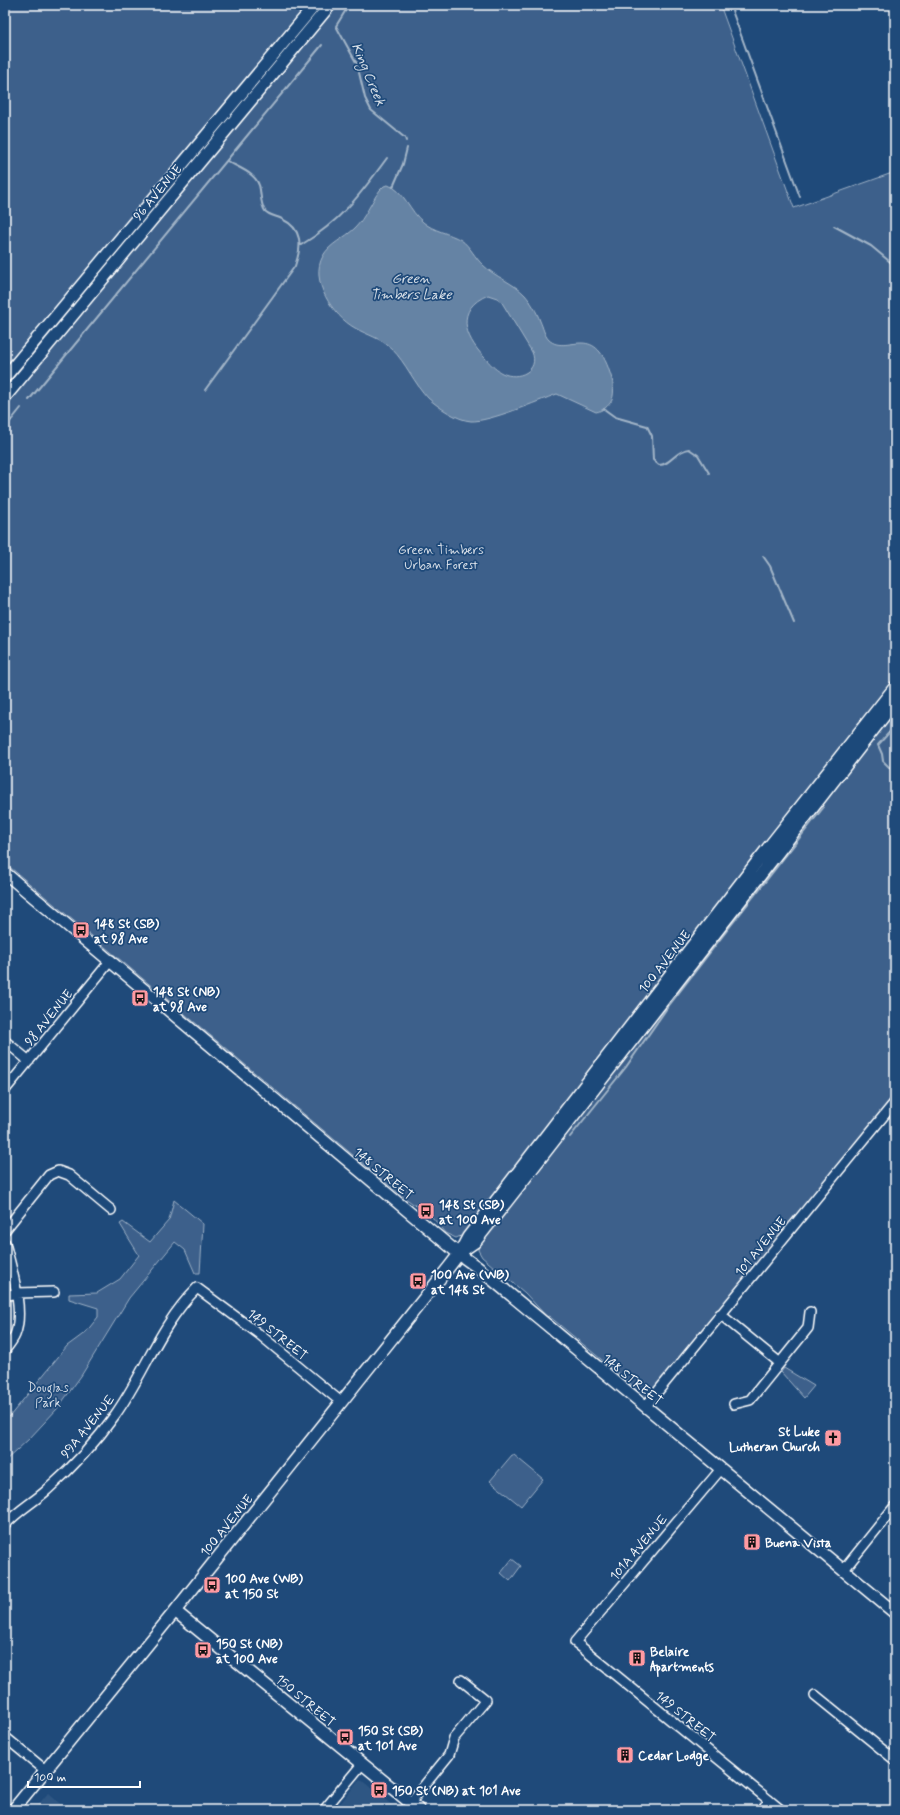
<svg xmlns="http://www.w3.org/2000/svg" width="900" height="1815" font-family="Mynerve,sans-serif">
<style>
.built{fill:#2e5683}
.green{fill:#3c618b;stroke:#9eb0c5}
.water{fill:#6583a4;stroke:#a3b5c8;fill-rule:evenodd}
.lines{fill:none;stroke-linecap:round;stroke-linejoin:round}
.stream{stroke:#a3b5c8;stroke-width:2}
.minor-casing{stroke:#fff;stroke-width:12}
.major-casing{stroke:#fff;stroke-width:14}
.minor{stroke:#1f4a7a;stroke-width:9}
.major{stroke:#1f4a7a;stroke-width:11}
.labels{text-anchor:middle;stroke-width:3.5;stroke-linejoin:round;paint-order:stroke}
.street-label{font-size:13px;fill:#fff;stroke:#1f4a7a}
.park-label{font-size:13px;fill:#d8dfe8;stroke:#1f4a7a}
.poi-label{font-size:13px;font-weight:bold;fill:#fff;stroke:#1f4a7a;text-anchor:start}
.water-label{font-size:14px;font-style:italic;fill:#d8e0e8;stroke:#1f4a7a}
</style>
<rect width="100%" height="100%" fill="#1f4a7a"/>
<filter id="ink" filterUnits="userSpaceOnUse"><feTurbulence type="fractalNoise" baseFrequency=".025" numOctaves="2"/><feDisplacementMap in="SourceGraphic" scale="8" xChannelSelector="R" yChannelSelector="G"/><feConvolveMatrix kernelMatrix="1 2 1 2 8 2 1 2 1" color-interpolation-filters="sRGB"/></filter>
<g filter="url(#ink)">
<!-- built -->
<path class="built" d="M360,1779L398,1810H335Z
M48,1793L67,1810H34Z"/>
<!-- green -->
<path class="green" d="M5,5H309L5,371Z
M336,5H720L794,208L895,172V681L463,1235L456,1238L445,1233L433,1218L398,1193L5,863V402Z
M895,710V1098L651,1396L642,1397L633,1389L631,1384L549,1316L547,1317L525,1293L482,1257L478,1250L479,1245Z
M174,1200L203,1224L200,1273H195L185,1250L175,1242L129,1298L81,1376L57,1409L29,1439L5,1461V1422L67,1346L86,1332L98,1317V1308L69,1299V1294L97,1293L120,1279L139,1255L120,1224L123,1222L150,1242L169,1220Z
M784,1368L814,1386L804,1398L781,1372Z
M512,1455H514L543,1479L521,1506L490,1481Z
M512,1559L521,1566L510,1581L501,1573Z"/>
<!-- water -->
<path class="water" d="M388,185C404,190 410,212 423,222C433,231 449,233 461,240C470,246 475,258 483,265C495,277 514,283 525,295C531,302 537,312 540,321C543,327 544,335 549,340C567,356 594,321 610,373C613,381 615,391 612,400C609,406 602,411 596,412L557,394C538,401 489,422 471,421C457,420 438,407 428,398C414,383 406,363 392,349C381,338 367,335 355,328C333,316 309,280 323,256C329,244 345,238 355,228C365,218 371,202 380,190L384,186ZM488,295L497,298L501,301L532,352C540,371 518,381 502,373C494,369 490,363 484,357C464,336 455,309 488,295Z"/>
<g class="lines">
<!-- stream -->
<path class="stream" d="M349,5L336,26L357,64L365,98L371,110L405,138L406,141
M730,5L800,197
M393,187L403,164L407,148
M834,226L871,246L895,266
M301,245C341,221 360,195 387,158
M205,390L295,266C302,246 303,229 282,219C276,216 270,216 265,211C261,205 261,197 260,190C259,174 239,168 227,161
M29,400L322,45
M604,409L615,417L647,426L652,436L653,460L659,465C671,465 676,450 689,449L698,455L709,473
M5,428L21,408
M763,556L770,566L794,623
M895,726L878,745L882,754L883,761L895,773
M570,1137L626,1067L667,1008L728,929L823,808"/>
<defs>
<path id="minor" d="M5,1041L29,1061
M5,1090L111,960
M5,1230L49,1175L58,1171L69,1175L111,1210
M5,1243C11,1267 25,1311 15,1335C13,1340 9,1345 5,1350
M5,1296L17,1293L54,1292
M720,1314L780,1363
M734,1404L750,1400L808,1328L810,1312
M645,1407L895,1102
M721,1469L575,1642L781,1810
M5,1525C17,1511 34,1502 47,1490C72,1468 96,1442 115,1415C145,1373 159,1326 197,1288L259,1334L341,1402
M843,1571L895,1506
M815,1695L895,1760
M5,1737L45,1770
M410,1803L449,1755L454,1738L486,1700L461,1680
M324,1810L362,1764
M762,1810L769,1800"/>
<path id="major" d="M5,377L315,5
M5,397L330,5
M5,873L459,1254L477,1267L895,1613
M462,1251L475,1242L522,1182L895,702
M175,1611L419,1810
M13,1810L175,1611L449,1267L459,1254L468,1237L756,863L895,687"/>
</defs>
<!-- minor casing -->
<use href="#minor" class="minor-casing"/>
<!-- major casing -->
<use href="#major" class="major-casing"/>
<!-- minor -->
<use href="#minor" class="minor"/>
<!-- major -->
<use href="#major" class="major"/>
</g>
</g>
<!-- icons -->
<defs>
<symbol id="bus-square" viewBox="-11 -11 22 22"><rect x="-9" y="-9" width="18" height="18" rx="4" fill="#ff9aa2" stroke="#1f4a7a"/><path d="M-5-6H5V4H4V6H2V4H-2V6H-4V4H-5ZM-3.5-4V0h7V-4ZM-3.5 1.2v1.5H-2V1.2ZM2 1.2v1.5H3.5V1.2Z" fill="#111"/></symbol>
<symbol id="church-square" viewBox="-11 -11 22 22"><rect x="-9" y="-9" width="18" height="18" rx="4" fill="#ff9aa2" stroke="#1f4a7a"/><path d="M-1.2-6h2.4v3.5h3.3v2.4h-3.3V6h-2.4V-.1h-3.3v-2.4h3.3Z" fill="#111"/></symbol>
<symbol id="building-square" viewBox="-11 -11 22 22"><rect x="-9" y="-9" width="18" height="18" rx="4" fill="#ff9aa2" stroke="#1f4a7a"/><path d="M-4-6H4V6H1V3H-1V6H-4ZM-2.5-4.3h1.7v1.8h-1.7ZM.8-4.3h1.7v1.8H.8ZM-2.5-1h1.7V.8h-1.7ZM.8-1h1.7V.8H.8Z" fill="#111"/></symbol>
</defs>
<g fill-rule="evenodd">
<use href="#bus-square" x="71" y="920" width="20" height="20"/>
<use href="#bus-square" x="130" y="988" width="20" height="20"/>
<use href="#bus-square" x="416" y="1201" width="20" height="20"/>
<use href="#bus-square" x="408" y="1271" width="20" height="20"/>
<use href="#church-square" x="823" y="1428" width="20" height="20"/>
<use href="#building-square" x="742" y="1532" width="20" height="20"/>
<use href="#bus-square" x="202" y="1575" width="20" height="20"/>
<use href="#bus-square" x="193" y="1640" width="20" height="20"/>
<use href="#building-square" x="627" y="1648" width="20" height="20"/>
<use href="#bus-square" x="335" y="1727" width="20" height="20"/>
<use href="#building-square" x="615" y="1745" width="20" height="20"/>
<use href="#bus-square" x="369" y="1780" width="20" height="20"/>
</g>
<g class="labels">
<!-- street labels -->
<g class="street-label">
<text transform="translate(157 192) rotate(-50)" y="5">96 AVENUE</text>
<text transform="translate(664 961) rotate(-52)" y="5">100 AVENUE</text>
<text transform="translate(48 1017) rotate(-51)" y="5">98 AVENUE</text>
<text transform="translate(384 1173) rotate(40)" y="5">148 STREET</text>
<text transform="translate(760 1246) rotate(-51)" y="5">101 AVENUE</text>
<text transform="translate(278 1334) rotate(39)" y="5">149 STREET</text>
<text transform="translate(633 1379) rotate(39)" y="5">148 STREET</text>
<text transform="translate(87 1426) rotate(-51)" y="5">99A AVENUE</text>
<text transform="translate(226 1525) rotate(-51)" y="5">100 AVENUE</text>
<text transform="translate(638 1547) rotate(-50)" y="5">101A AVENUE</text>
<text transform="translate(306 1700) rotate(40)" y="5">150 STREET</text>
<text transform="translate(686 1716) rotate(39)" y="5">149 STREET</text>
</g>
<!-- park labels -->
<g class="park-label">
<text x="441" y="554">Green Timbers<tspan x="441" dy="15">Urban Forest</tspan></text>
<text x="48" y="1392">Douglas<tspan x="48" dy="15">Park</tspan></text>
</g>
<!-- poi labels -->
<g class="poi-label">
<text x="94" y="928">148 St (SB)<tspan x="94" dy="15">at 98 Ave</tspan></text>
<text x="153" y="996">148 St (NB)<tspan x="153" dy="15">at 98 Ave</tspan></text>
<text x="439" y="1209">148 St (SB)<tspan x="439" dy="15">at 100 Ave</tspan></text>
<text x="431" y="1279">100 Ave (WB)<tspan x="431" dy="15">at 148 St</tspan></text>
<text x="820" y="1436" text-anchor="end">St Luke<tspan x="820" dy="15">Lutheran Church</tspan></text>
<text x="765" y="1547">Buena Vista</text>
<text x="225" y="1583">100 Ave (WB)<tspan x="225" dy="15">at 150 St</tspan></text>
<text x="216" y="1648">150 St (NB)<tspan x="216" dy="15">at 100 Ave</tspan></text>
<text x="650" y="1656">Belaire<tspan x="650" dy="15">Apartments</tspan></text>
<text x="358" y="1735">150 St (SB)<tspan x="358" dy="15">at 101 Ave</tspan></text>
<text x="638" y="1760">Cedar Lodge</text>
<text x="392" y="1795">150 St (NB) at 101 Ave</text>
</g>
<!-- water labels -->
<g class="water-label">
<text transform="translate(369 74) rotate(67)" y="5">King Creek</text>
<text x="411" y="283">Green<tspan x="411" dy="16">Timbers Lake</tspan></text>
</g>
</g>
<!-- margin -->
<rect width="900" height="1815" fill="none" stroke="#1f4a7a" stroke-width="20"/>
<rect x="10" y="10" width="880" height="1795" fill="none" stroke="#fff" stroke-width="1.5" filter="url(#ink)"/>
<!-- scale -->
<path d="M28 1781v6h112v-6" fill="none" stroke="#ffffff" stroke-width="2"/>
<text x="34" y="1781" font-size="12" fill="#ffffff" stroke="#1f4a7a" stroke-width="3" paint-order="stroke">100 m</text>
</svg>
